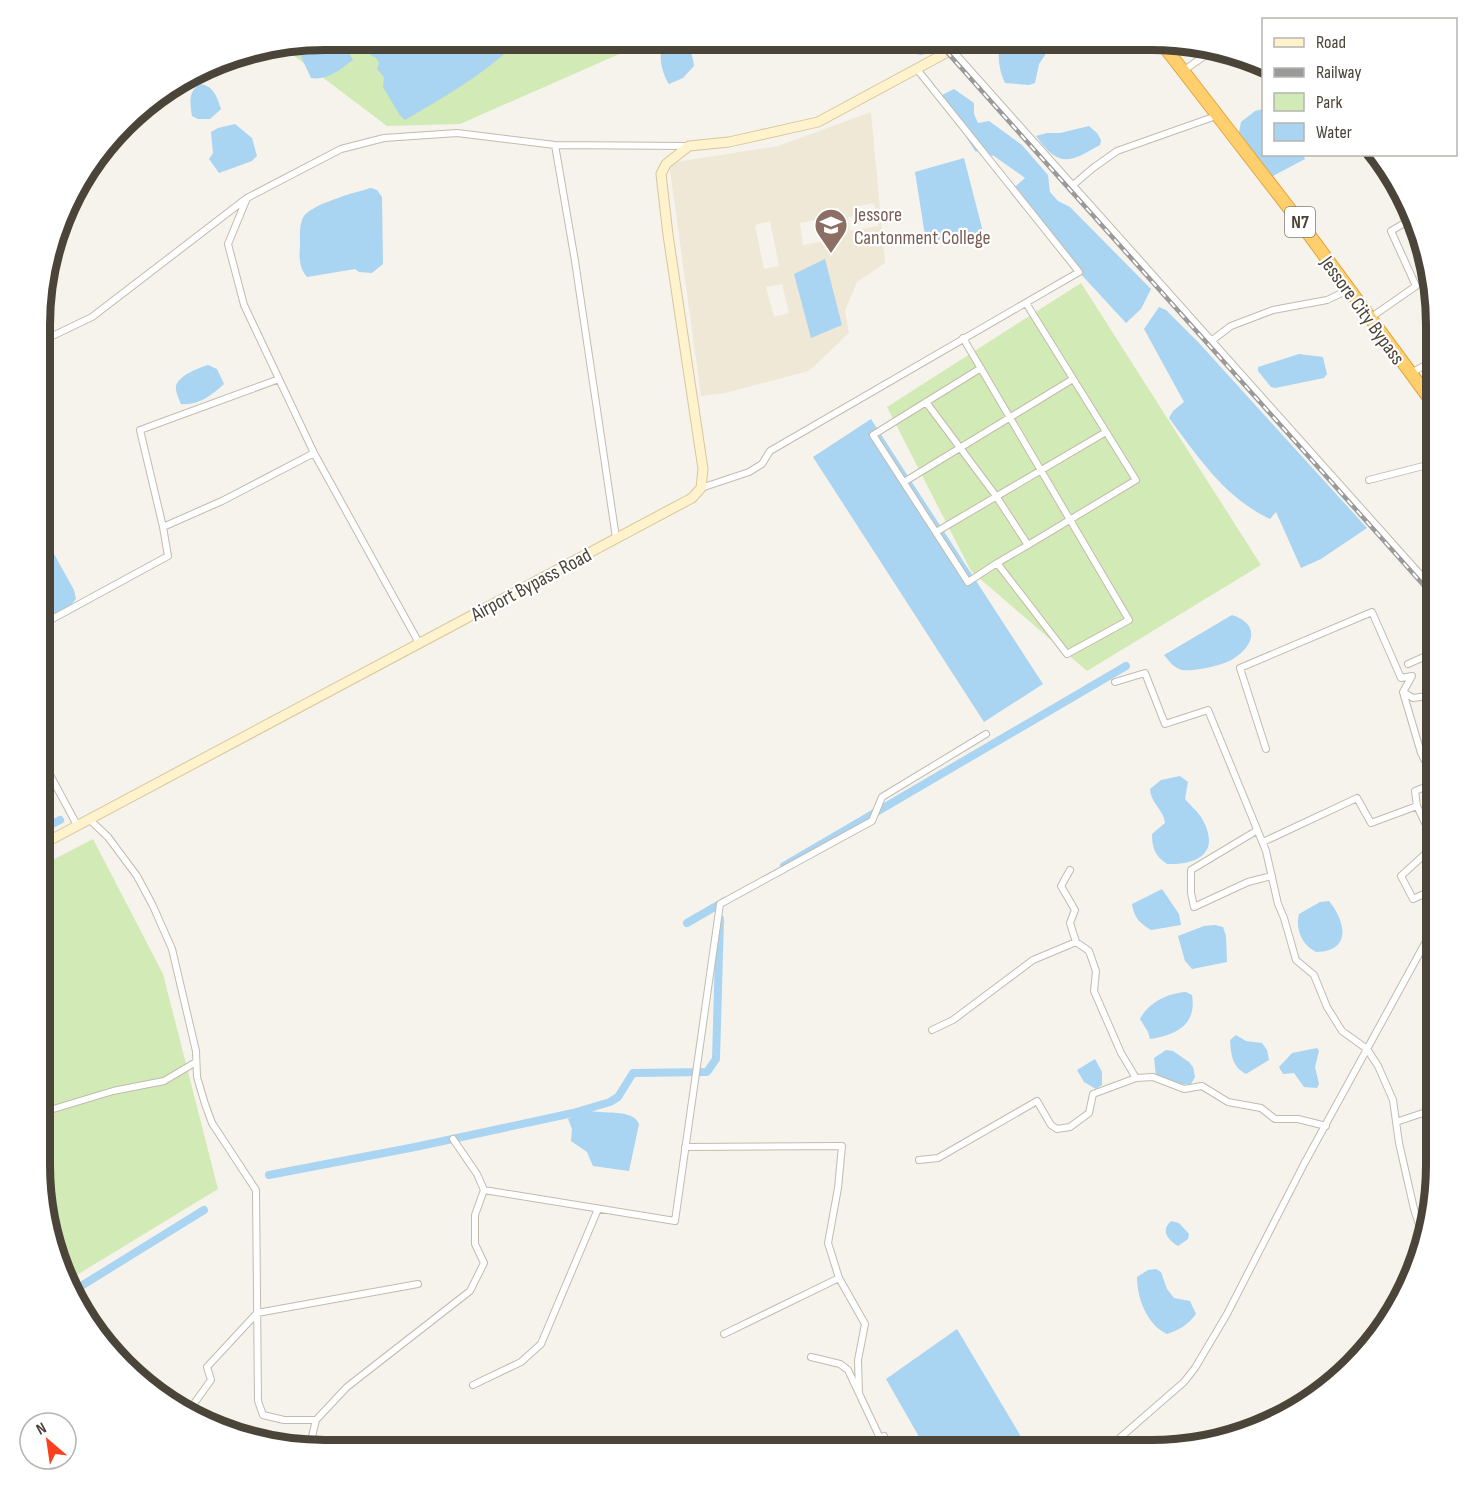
<svg xmlns="http://www.w3.org/2000/svg" width="1475" height="1489" font-family="'Sofia Sans Condensed',sans-serif">
<style>
.education{fill:#efe8d6;fill-rule:evenodd}
.green{fill:#d2eab5}
.water{fill:#a9d4f2}
.lines{fill:none;stroke-linecap:round;stroke-linejoin:round}
.canal{stroke:#a9d4f2;stroke-width:8}
.street-casing{stroke:#c2bbae;stroke-width:8}
.secondary-casing{stroke:#d6c79b;stroke-width:11}
.highway-casing{stroke:#e0a43c;stroke-width:14}
.street{stroke:#fff;stroke-width:6}
.secondary{stroke:#fff3cd;stroke-width:9}
.highway{stroke:#ffcf6e;stroke-width:12}
.rail-casing{stroke:#9a9a9a;stroke-width:4.5}
.rail{stroke:#fff;stroke-width:2;stroke-dasharray:7;stroke-linecap:butt}
.labels{text-anchor:middle;stroke-width:4.5;stroke-linejoin:round;paint-order:stroke}
.shield{fill:#fff;stroke:#817c74;stroke-width:1.5}
.shield-label{font-size:18px;font-weight:bold;fill:#4b4439}
.education-label{font-size:20px;fill:#785e54;stroke:#fff;text-anchor:start}
.street-label{font-size:20px;fill:#4b4439;stroke:#fff}
.rim{fill:none;stroke:#4b4439;stroke-width:8}
</style>
<rect width="100%" height="100%" fill="#f6f3ec"/>
<!-- education -->
<path class="education" d="M871,112L885,263L857,282L845,311L849,333L809,371L725,393L701,396L669,163L778,146ZM874,203L878,226L850,231L848,217L855,216L854,207ZM839,208L842,226L828,229L824,211ZM821,219L825,241L803,245L800,223ZM770,221L779,266L764,269L755,225ZM782,284L789,313L774,317L766,287Z"/>
<!-- green -->
<path class="green" d="M325,39L651,40L460,124L387,126L281,46Z
M1081,283L1261,565L1087,671L971,571L887,407Z
M93,839L163,974L218,1189L67,1281L54,1256L40,1183L41,866Z"/>
<!-- water -->
<path class="water" d="M325,39H341L353,60C341,69 327,81 311,78L295,44Z
M363,39L510,40L513,46C481,76 443,98 405,120L399,114L383,87L384,77L377,69L379,63L376,58L369,54Z
M680,40C689,47 693,54 694,66L683,78L669,84C664,78 658,58 662,50C665,44 674,42 680,40Z
M904,41H926L933,49L922,55L916,54Z
M1002,41H1043L1047,52L1039,64L1035,83L1029,85L1005,83C999,70 998,59 999,44Z
M199,84C213,85 217,96 221,109L210,119H198L192,116C190,103 188,93 199,84Z
M954,89L974,103V114L978,123L989,121L1022,145L1048,175L1050,192L1058,201L1070,207L1151,289L1141,309L1126,323L1066,258L1012,195L1010,191L1025,178L994,156L975,151L940,96Z
M1263,109L1264,154L1303,155L1305,159L1271,177L1239,132L1241,122L1255,111Z
M235,124L252,138L257,156L252,161L219,173L209,159L213,153L211,132L218,128Z
M1089,126L1097,133L1101,140L1100,145C1069,163 1059,168 1036,136L1047,133H1060Z
M964,158L983,232L926,242L915,172Z
M371,188L377,190L382,197L383,264L372,273L359,272L355,269L307,277C299,268 299,257 300,246C300,237 299,225 303,218C308,205 356,192 371,188Z
M825,259L842,325L811,338L794,274Z
M1159,307L1166,310L1199,343L1367,528L1321,559L1301,568L1276,512L1270,519C1224,497 1199,458 1169,418L1173,411L1184,402L1144,329Z
M1299,354L1323,357L1327,374L1324,378L1275,388L1271,387L1258,371V367Z
M208,365L217,369L224,384C212,395 198,406 181,404C179,399 175,391 176,386C179,375 199,368 208,365Z
M871,419L1043,684L984,722L813,457Z
M43,534L74,590L76,599L70,606L43,619Z
M1232,615C1260,624 1255,645 1233,659C1224,665 1193,672 1182,670C1174,668 1170,662 1164,655Z
M1180,776L1188,782L1185,799C1190,805 1196,810 1201,817C1221,850 1201,865 1167,864C1155,856 1152,848 1152,834L1165,823C1164,810 1151,804 1150,789L1161,780Z
M1162,889L1179,914L1181,925L1151,930C1140,923 1134,918 1132,904Z
M1329,901C1346,922 1352,951 1316,952C1302,945 1295,929 1299,914L1320,902Z
M1215,925L1223,927L1226,936L1227,962L1192,969L1185,961L1178,936L1204,926Z
M1186,992L1192,995C1197,1025 1176,1035 1150,1039L1148,1032L1140,1019C1148,1003 1168,993 1186,992Z
M1236,1035L1246,1041L1262,1043L1267,1050L1269,1060L1246,1074C1232,1067 1231,1054 1230,1040Z
M1317,1048L1319,1051L1315,1067L1319,1084L1317,1088L1304,1087L1294,1073L1283,1074L1279,1067L1292,1053Z
M1166,1050L1173,1051L1189,1062L1193,1067L1195,1077L1191,1084C1179,1085 1167,1082 1156,1076L1154,1058Z
M1095,1059L1102,1072V1085L1096,1089L1084,1082L1077,1070Z
M587,1110C602,1115 633,1108 639,1124L629,1171L593,1166L587,1152L571,1141L572,1129L568,1119Z
M1171,1221L1179,1223L1189,1234L1188,1239L1178,1246C1168,1240 1160,1231 1171,1221Z
M1156,1269L1161,1272L1167,1289L1174,1298L1190,1301L1196,1314C1188,1325 1179,1330 1167,1334C1147,1325 1137,1298 1137,1277L1148,1270Z
M957,1329L1023,1440L1006,1449H926L886,1379Z"/>
<g class="lines">
<!-- canal -->
<path class="canal" d="M41,830L60,820
M784,866L1126,666
M687,923L725,901
M269,1175L415,1147L573,1113L610,1102L618,1097L633,1073L707,1072L716,1059L720,919
M73,1291L204,1210"/>
<defs>
<path id="street" d="M944,41L1435,591
M1183,71L1213,50
M555,145L575,261L616,538
M1072,186L1093,168L1117,151L1216,116
M247,198L228,244L244,305L314,453
M1370,318L1416,286L1391,231L1413,218
M963,338L1129,620L1067,654L997,563L968,582L873,435L981,368
M44,340L92,317L247,198L341,149L384,138L457,133L555,145L688,146
M1211,341L1231,326L1273,310L1327,300L1348,290
M1411,373L1435,360
M926,402L996,496L1028,545L1136,480L1026,303
M1369,480L1435,463
M904,482L1073,379
M701,488L749,472L762,464L770,451L1079,272L916,68
M163,527L140,430L279,379
M936,532L1106,432
M997,563L1028,545
M43,624L168,556L163,527L222,501L314,453L419,643
M1408,664L1435,652
M1115,682L1145,673L1165,724L1208,710L1266,851L1278,904L1284,918L1296,960L1314,975L1327,1007L1342,1031L1367,1049L1378,1066L1393,1100L1399,1143L1414,1209L1421,1231
M1403,692L1413,698L1434,695
M1266,749L1240,668L1372,612L1401,678L1412,676L1403,692L1421,753L1425,761L1435,758
M42,760L77,825
M1417,806L1435,844
M89,819L108,837L137,876L153,906L172,949L196,1051L197,1077L205,1104L212,1123L256,1190L258,1401L263,1415L284,1420H316L347,1387L470,1291L484,1263L475,1244V1215L484,1190L477,1174L453,1139
M1256,831L1191,870V893L1194,907L1248,882L1272,876
M1263,842L1357,798L1371,823L1417,806L1415,791L1435,783
M1435,845L1401,876L1413,899L1435,889
M1070,870L1061,886L1075,910L1070,923L1076,942
M932,1030L953,1020L1033,960L1076,942L1089,951L1096,971L1094,991L1121,1053L1136,1078L1153,1077L1184,1089L1202,1086L1228,1102L1261,1108L1275,1119H1298L1326,1126
M40,1113L113,1091L164,1081L196,1062
M1396,1122L1435,1109
M685,1147L842,1146L838,1188L828,1243L839,1278L865,1324L858,1360L859,1393
M919,1160L938,1158L1037,1101L1051,1125L1057,1129L1070,1127L1089,1113L1093,1094L1136,1078
M484,1190L675,1221L720,904L872,821L882,797L986,734
M724,1334L839,1278
M811,1357L840,1364L848,1370L880,1438
M473,1385L521,1362L541,1344L598,1209
M188,1412L211,1380L207,1367L257,1313L418,1284
M309,1449L316,1420
M858,1449L884,1436L890,1449
M1107,1449L1184,1382L1195,1368L1227,1314L1304,1164L1435,925"/>
<path id="secondary" d="M41,845L692,498L701,488L703,469L668,235L661,174L666,164L689,146L729,142L818,122L968,41"/>
<path id="highway" d="M1160,41L1302,225L1435,406"/>
</defs>
<!-- street casing -->
<use href="#street" class="street-casing"/>
<!-- secondary casing -->
<use href="#secondary" class="secondary-casing"/>
<!-- highway casing -->
<use href="#highway" class="highway-casing"/>
<!-- street -->
<use href="#street" class="street"/>
<!-- secondary -->
<use href="#secondary" class="secondary"/>
<!-- highway -->
<use href="#highway" class="highway"/>
<defs>
<path id="rail" d="M937,41L1435,598"/>
</defs>
<!-- rail casing -->
<use href="#rail" class="rail-casing"/>
<!-- rail -->
<use href="#rail" class="rail"/>
</g>
<!-- icons -->
<defs>
<symbol id="university-pin" viewBox="-11 -11 22 30"><path d="M0 17L-7.5 6A9.5 9.5 0 1 1 7.5 6Z" fill="#8d6e63" stroke="#fff"/><path d="M0-5L7-2L0 1L-7-2ZM-4 1L0 2.5L4 1V4Q0 6-4 4Z" fill="#fff"/></symbol>
</defs>
<g fill-rule="evenodd">
<use href="#university-pin" x="812" y="206" width="38" height="52"/>
</g>
<g class="labels">
<!-- shield labels -->
<rect class="shield" x="1285" y="207" width="30" height="30" rx="4.5"/>
<g class="shield-label">
<text x="1300" y="228">N7</text>
</g>
<!-- education labels -->
<g class="education-label">
<text x="854" y="221">Jessore<tspan x="854" dy="23">Cantonment College</tspan></text>
</g>
<!-- street labels -->
<g class="street-label">
<text transform="translate(1363 310) rotate(54)" y="7">Jessore City Bypass</text>
<text transform="translate(531 584) rotate(-28)" y="7">Airport Bypass Road</text>
</g>
</g>
<!-- crop -->
<path d="M0 0H1475V1489H0ZM325 50H1151A275 275 0 0 1 1426 325V1165A275 275 0 0 1 1151 1440H325A275 275 0 0 1 50 1165V325A275 275 0 0 1 325 50Z" fill="#fff" fill-rule="evenodd"/>
<path class="rim" d="M325 50H1151A275 275 0 0 1 1426 325V1165A275 275 0 0 1 1151 1440H325A275 275 0 0 1 50 1165V325A275 275 0 0 1 325 50Z"/>
<!-- legend -->
<rect x="1262" y="18" width="195" height="138" fill="#ffffff" stroke="#b7b4b0" stroke-width="1.5"/>
<rect x="1274" y="38" width="30" height="9" fill="#fff3cd" stroke="#b7b4b0" stroke-width="1.5"/>
<text x="1316" y="48" font-size="18" fill="#4b4439">Road</text>
<rect x="1274" y="68" width="30" height="9" fill="#9a9a9a" stroke="#b7b4b0" stroke-width="1.5"/>
<text x="1316" y="78" font-size="18" fill="#4b4439">Railway</text>
<rect x="1274" y="93" width="30" height="18" fill="#d2eab5" stroke="#b7b4b0" stroke-width="1.5"/>
<text x="1316" y="108" font-size="18" fill="#4b4439">Park</text>
<rect x="1274" y="123" width="30" height="18" fill="#a9d4f2" stroke="#b7b4b0" stroke-width="1.5"/>
<text x="1316" y="138" font-size="18" fill="#4b4439">Water</text>
<!-- north arrow -->
<g transform="translate(48 1441) rotate(331)"><circle r="28" fill="#ffffff" stroke="#b7b4b0" stroke-width="1.5"/>
<path d="M0-4.5L10 22L0 15L-10 22Z" fill="#fc3f1d"/>
<text y="-9" font-size="16" font-weight="bold" text-anchor="middle" fill="#4b4439">N</text>
</g>
</svg>
